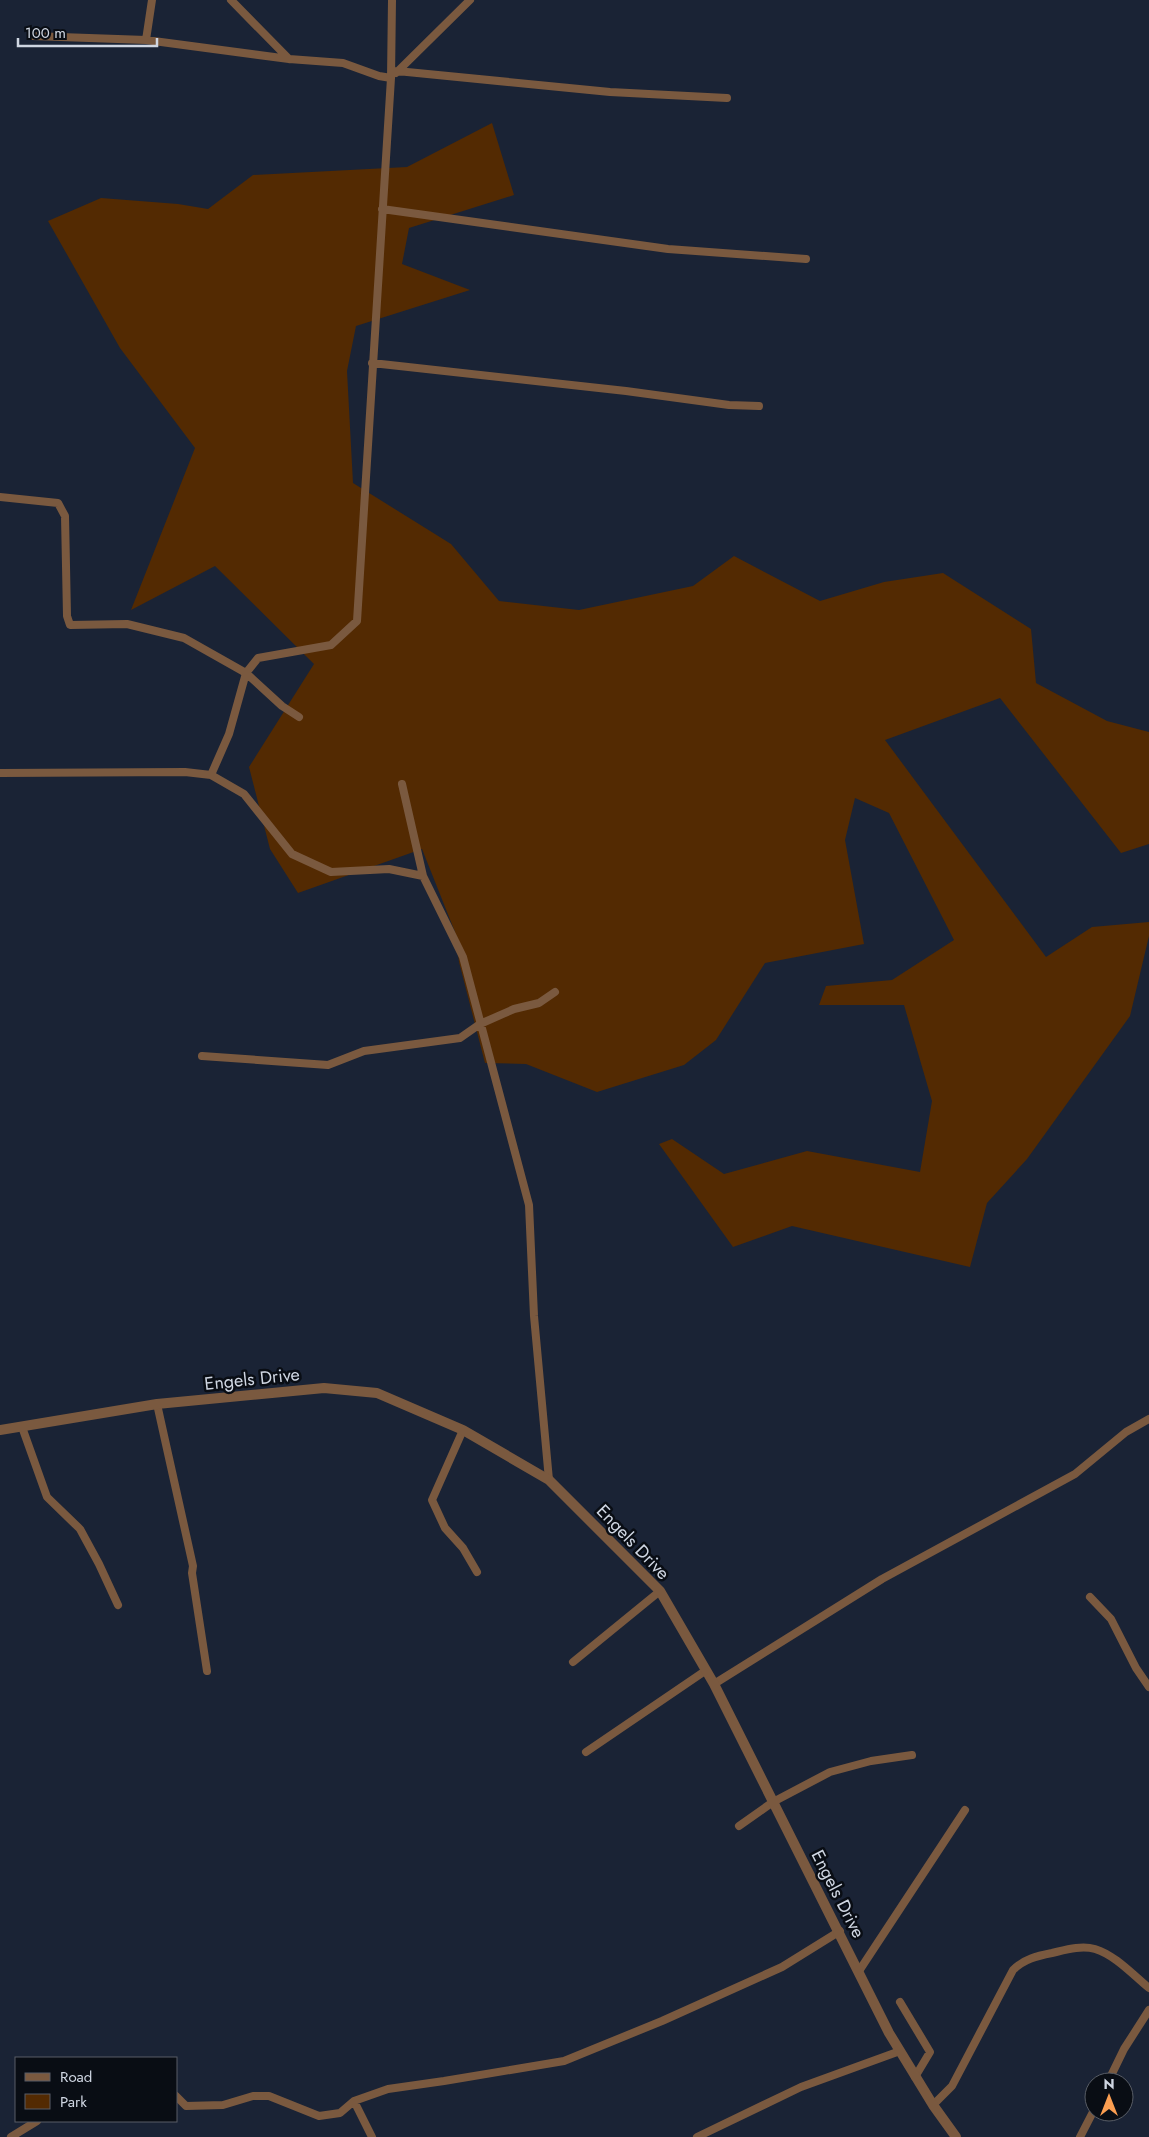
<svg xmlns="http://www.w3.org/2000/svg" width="1149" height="2137" font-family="Jost,sans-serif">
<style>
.green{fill:#532a02}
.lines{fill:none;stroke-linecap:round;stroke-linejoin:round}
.minor{stroke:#7a593f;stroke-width:8}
.tertiary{stroke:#7a593f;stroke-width:10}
.labels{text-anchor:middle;stroke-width:5;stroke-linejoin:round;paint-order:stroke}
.street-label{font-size:18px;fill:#cfd6e2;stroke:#090d14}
</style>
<rect width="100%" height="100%" fill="#1a2335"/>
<!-- green -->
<path class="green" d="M492,123L514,195L409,228L402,264L470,290L356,326L347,371L353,483L451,544L499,601L579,610L693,586L734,556L820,601L884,582L943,573L1031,629L1036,683L1107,721L1149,732V844L1121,853L1000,698L885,740L1046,957L1092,927L1149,922V936L1130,1016L1027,1159L987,1203L970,1267L792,1226L733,1247L659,1144L672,1139L724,1174L807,1151L920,1172L932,1101L904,1005H819L826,986L892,980L954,940L889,813L855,798L845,840L864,944L765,963L716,1040L684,1065L597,1092L526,1064L485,1063L459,962L455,932L422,849L298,893L270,849L249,767L314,664L215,566L131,610L195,448L120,348L48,221L101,198L178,204L208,209L253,175L407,167Z"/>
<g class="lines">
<!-- minor -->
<path class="minor" d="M231,0L289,59
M32,36L146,40L289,59L343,63L379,76L391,78
M146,40L152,0
M397,71L610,92L727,98
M396,73L470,0
M382,209L668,249L806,259
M372,363L626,391L729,405L759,406
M0,497L58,503L65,516L67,616L70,625L127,624L184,638L246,673L282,706L299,717
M0,773L185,772L211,775L229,734L246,673L258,658L331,645L357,621L391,78L392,0
M211,775L244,794L292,854L331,872L389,869L423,876L463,957L529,1205L534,1316L549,1480
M402,784L423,876
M202,1056L328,1065L364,1051L460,1038L480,1024L514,1009L539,1003L555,992
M157,1404L193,1566L192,1573L207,1671
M22,1427L47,1497L80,1529L99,1564L118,1605
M463,1430L432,1500L445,1528L463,1548L477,1572
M1090,1597L1111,1619L1136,1668L1149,1687
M573,1662L660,1591
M714,1684L882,1579L1075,1474L1126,1432L1149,1419
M586,1752L705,1671
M739,1826L773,1802L830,1772L871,1761L912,1755
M859,1971L965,1810
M900,2002L930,2052L915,2077
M1108,2082L1124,2049L1149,2010
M176,2096L186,2106L223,2105L253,2096H269L319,2116L340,2113L354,2101L388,2089L444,2081L564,2061L662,2021L782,1967L840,1931
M354,2101L372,2137
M933,2105L952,2086L1013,1970C1024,1959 1037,1956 1052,1953C1065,1950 1081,1945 1095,1949C1115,1955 1133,1975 1149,1988
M11,2137L37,2121
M697,2137L801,2087L900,2051
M1080,2137L1094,2110"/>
<!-- tertiary -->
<path class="tertiary" d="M0,1430L157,1404L324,1388L377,1393L463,1430L549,1480L660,1591L714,1684L889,2033L933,2105L956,2137"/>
</g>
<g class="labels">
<!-- street labels -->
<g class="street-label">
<text transform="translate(252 1379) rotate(-6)" y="6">Engels Drive</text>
<text transform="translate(633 1542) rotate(46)" y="6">Engels Drive</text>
<text transform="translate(838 1894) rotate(63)" y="6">Engels Drive</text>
</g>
</g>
<!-- legend -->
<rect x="15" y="2057" width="162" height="65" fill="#090d14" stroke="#585d66"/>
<rect x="25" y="2073" width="25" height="8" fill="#7a593f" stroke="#585d66"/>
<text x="60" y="2082" font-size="15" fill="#cfd6e2">Road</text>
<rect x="25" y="2094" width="25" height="15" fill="#532a02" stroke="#585d66"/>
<text x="60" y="2107" font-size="15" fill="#cfd6e2">Park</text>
<!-- north arrow -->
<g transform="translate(1109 2097)"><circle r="24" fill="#090d14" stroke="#585d66"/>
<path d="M0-4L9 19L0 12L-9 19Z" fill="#fb9e51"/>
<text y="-8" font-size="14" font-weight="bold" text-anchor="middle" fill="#cfd6e2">N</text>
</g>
<!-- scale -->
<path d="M18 38v8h139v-8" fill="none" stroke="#cfd6e2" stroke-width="2.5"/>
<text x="25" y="38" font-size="15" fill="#cfd6e2" stroke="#090d14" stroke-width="4" paint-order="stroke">100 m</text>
</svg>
